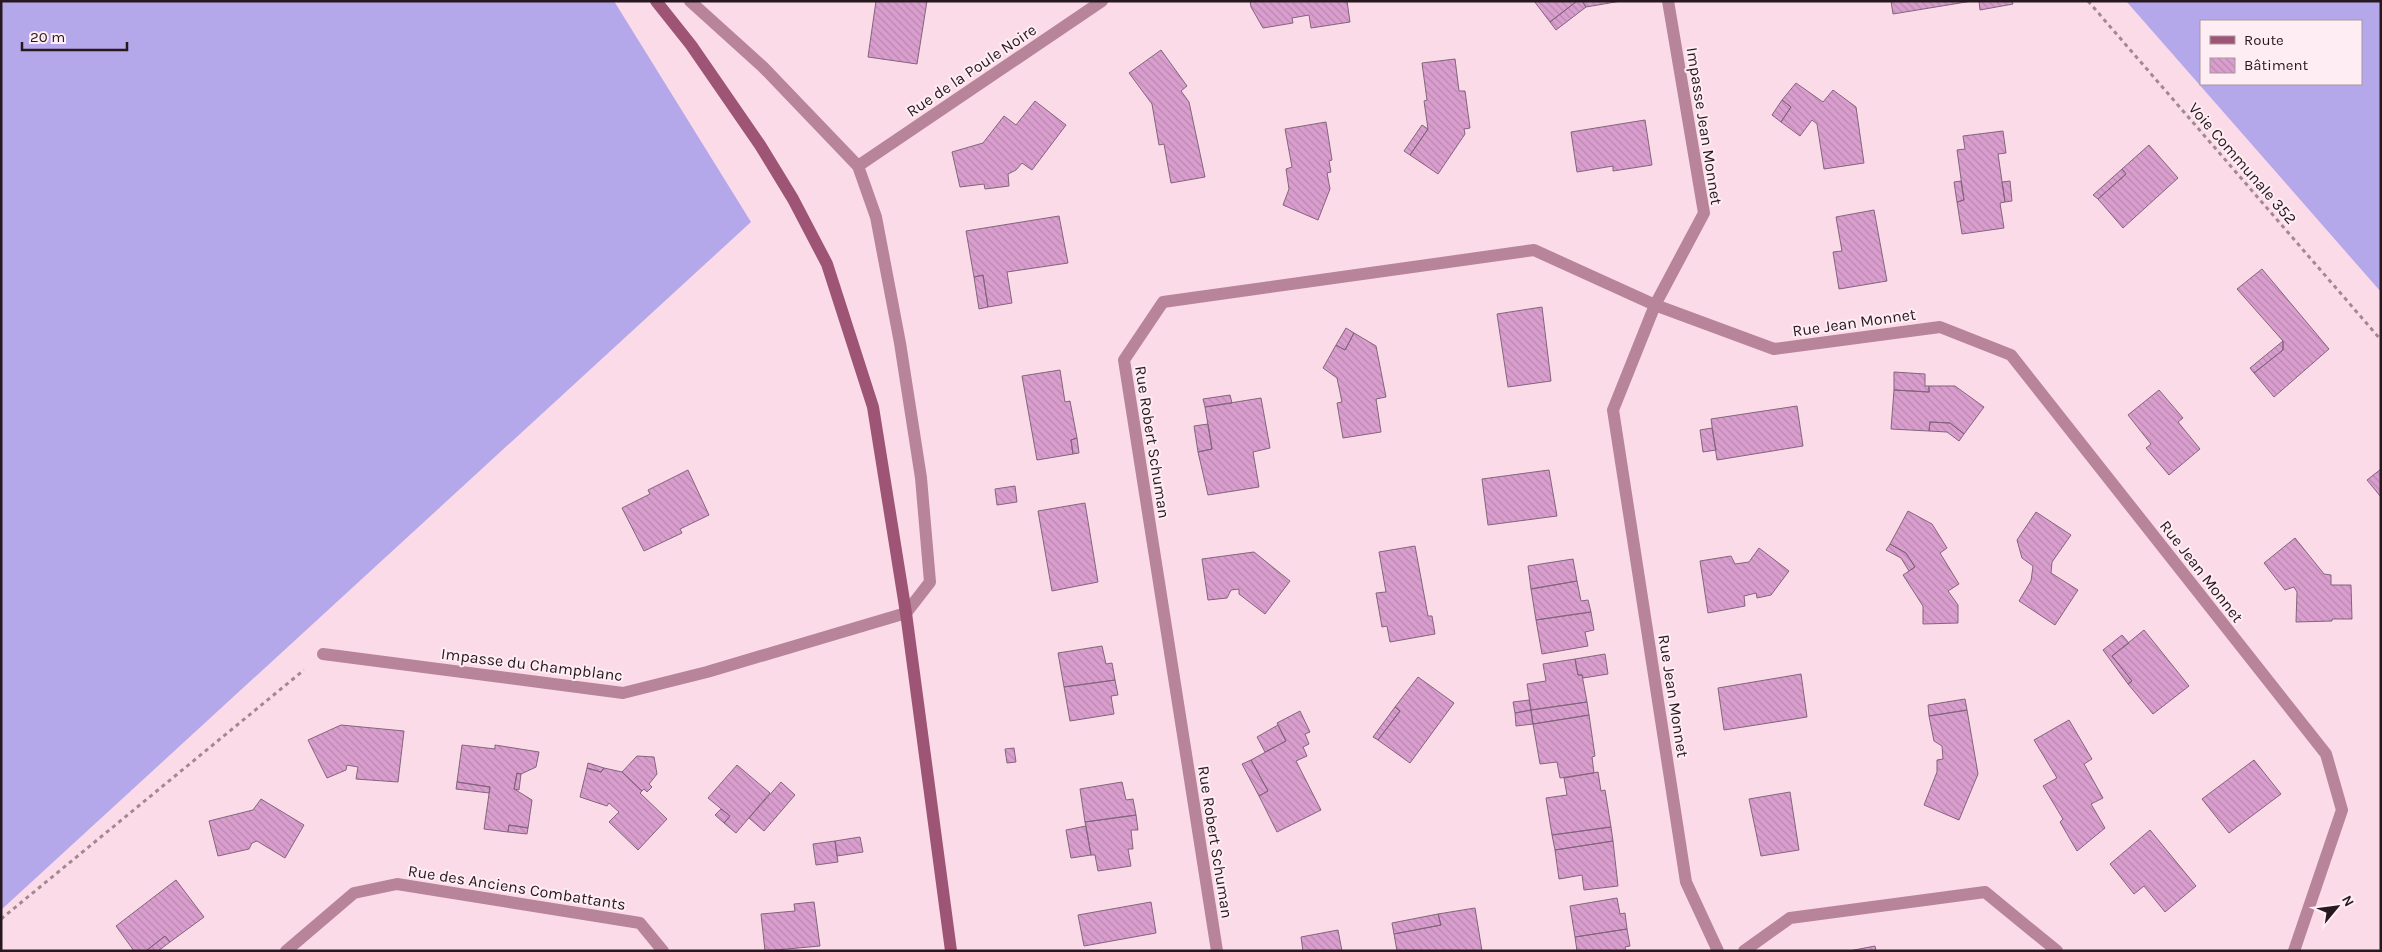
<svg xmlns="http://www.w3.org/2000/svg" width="2382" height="952" font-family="Karla,sans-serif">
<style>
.grass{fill:#b5a8ea;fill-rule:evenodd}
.building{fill:url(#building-back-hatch);stroke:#82657c}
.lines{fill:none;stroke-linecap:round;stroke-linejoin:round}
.path{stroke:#a18892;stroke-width:3;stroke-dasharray:4 4;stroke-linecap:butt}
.street{stroke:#b8849a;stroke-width:12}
.secondary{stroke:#9e5475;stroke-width:12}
.labels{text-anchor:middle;stroke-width:4;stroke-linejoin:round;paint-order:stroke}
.street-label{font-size:16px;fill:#26181e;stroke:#feedf3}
</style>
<defs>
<pattern id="building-back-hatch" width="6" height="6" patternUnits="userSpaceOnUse" patternTransform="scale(1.25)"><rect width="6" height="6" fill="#d99ece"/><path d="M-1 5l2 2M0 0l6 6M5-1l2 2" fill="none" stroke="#ba87b0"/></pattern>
</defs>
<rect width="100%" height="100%" fill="#fcdbe8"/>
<!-- grass -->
<path class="grass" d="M1,1H614L751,222L1,910Z
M2126,1H2381V292ZM2201,21H2361V84H2201Z"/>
<!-- building -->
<path class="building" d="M876,1H927L917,64L868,57Z
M1250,1H1347L1350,22L1311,28L1309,15L1292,18L1293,23L1263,28L1251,7Z
M1534,1H1577L1550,22Z
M1577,1H1582L1586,7L1556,30L1550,22Z
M1582,1H1621L1586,7Z
M1891,1H1972L1893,14Z
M1979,1H2012L2013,4L1980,10Z
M1161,50L1187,86L1181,91L1189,102L1205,177L1171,183L1164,144L1159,145L1152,104L1129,73Z
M1455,59L1459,91H1465L1470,128L1464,129L1465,134L1438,174L1410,155L1428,129L1424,101L1427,100L1422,63Z
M1796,83L1823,102L1833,90L1856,107L1864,163L1824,169L1817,124L1812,120L1800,136L1781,122L1791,107L1782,100Z
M1782,100L1791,107L1781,122L1772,115Z
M1035,101L1066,125L1032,170L1022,163L1016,170L1008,174L1009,186L985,189L984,184L960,187L952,152L983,143L1004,116L1016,125Z
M1645,120L1652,165L1613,171V166L1577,172L1571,132Z
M1326,122L1332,160L1329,161L1331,172L1327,173L1330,189L1318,220L1283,205L1289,189L1286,169L1292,167L1285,129Z
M1422,125L1428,129L1410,155L1404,151Z
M2003,131L2006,153L1998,154L2005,202L2000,203L2004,228L1962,234L1957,202L1964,200L1957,150L1965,149L1963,136Z
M2149,145L2178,178L2123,228L2098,199L2126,174L2122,169Z
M2122,169L2126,174L2098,199L2093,195Z
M1961,181L1964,200L1957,202L1954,182Z
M2010,181L2012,201L2005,202L2002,182Z
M1874,210L1887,281L1839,289L1833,252L1842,251L1836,217Z
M1059,216L1068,263L1007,272L1012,303L988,307L983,275L974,277L966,231Z
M2262,269L2329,349L2274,397L2254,373L2283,350V341L2237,289Z
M983,275L988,307L979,309L974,277Z
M1542,307L1551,381L1508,387L1497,314Z
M1346,328L1354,333L1345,350L1336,345Z
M1354,333L1376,346L1386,397L1376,399L1381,432L1343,438L1337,403L1342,402L1337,378L1323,368L1336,345L1345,350Z
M2283,341V350L2254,373L2250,368Z
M1060,370L1065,402L1070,401L1077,438L1071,440L1073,454L1037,460L1022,376Z
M1894,372L1925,374V386H1929V392L1894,390Z
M1929,386H1955L1984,407L1964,434L1950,423L1930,422L1929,431L1891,429L1894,390L1929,392Z
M2159,390L2183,418L2178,422L2200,449L2169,475L2146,448L2151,444L2128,415Z
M1230,395L1232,403L1205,407L1203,399Z
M1261,398L1270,448L1253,452L1259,487L1208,495L1198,452L1212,449L1205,407Z
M1797,406L1803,446L1717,460L1711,419Z
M1930,422L1950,423L1964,434L1959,441L1947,432L1929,431Z
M1208,424L1212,449L1198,452L1194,426Z
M1712,428L1716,450L1703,452L1700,430Z
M1077,438L1079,453L1073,454L1071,440Z
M2381,469V497L2367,480Z
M688,470L709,515L680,529L682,533L644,551L622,508L650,494L648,490Z
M1549,470L1557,516L1488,525L1482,479Z
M1015,486L1017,502L997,505L995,489Z
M1085,503L1098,582L1052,591L1038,511Z
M1908,511L1932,524L1947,548L1940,553L1959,584L1948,591L1958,605V623L1923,624V606L1903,575L1915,567L1906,553L1890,544Z
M2036,512L2071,535L2052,562L2051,573L2078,590L2055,625L2019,601L2031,581L2033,566L2022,558L2017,540Z
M2295,538L2324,574L2331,575V585H2351L2352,619H2332V621L2296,622L2297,592L2294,587L2285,590L2264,563Z
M1890,544L1906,553L1915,567L1909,571L1901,558L1886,550Z
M1415,546L1428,616H1432L1435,634L1390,642L1387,626L1382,627L1376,593L1386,592L1379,552Z
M1759,548L1789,571L1771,595L1757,598L1756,593L1744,596L1745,606L1708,613L1700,561L1731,556L1735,564L1749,562Z
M1254,552L1290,581L1265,614L1239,594V589L1231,590L1227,598L1208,600L1202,559Z
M1573,559L1577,581L1531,589L1528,566Z
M1577,581L1581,601L1588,600L1591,612L1536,620L1531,589Z
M1591,612L1594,630L1585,632L1588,646L1542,654L1536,620Z
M2144,630L2189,686L2153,714L2128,684L2132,681L2112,656Z
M2122,635L2129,643L2112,656L2132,681L2128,684L2103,650Z
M1102,646L1106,664L1112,663L1115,680L1064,687L1058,653Z
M1605,654L1608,674L1583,678L1582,675H1578L1575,659Z
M1575,659L1578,675H1582L1587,702L1531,710L1527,684L1546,681L1543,664Z
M1801,674L1807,717L1724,730L1718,688Z
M1418,677L1454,703L1410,763L1378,740L1400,711L1395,707Z
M1115,680L1118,695L1111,696L1114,714L1070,721L1064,687Z
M1965,699L1967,710L1929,716L1928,705Z
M1529,700L1531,710L1515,713L1513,702Z
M1587,702L1589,715L1533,724L1531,710Z
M1395,707L1400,711L1378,740L1373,737Z
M1531,710L1533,724L1516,726L1515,713Z
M1967,710L1978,774L1959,820L1924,805L1937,772V760L1943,759L1942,746L1934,741L1929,716Z
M1300,711L1310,732L1305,734L1309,744L1303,747L1307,756L1296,761L1321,810L1277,832L1259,796L1268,791L1251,760L1286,741L1277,723Z
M1589,715L1595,756L1592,757L1594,773L1560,778L1557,762L1540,764L1533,724Z
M2069,720L2092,759L2084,764L2103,798L2091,804L2105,828L2077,851L2060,822L2063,819L2043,786L2057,778L2034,740Z
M341,725L404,731L398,782L356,779L358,767L347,765L346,770L327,778L308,740Z
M1278,725L1286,741L1265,752L1257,737Z
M462,745L495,749V745L539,752L536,767L521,774L517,773L514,789L532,800L528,828L509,825L508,832L484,829L490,787L457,782Z
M1014,748L1016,762L1007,763L1005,749Z
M637,756L654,757L657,774L649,784L652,787L647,792L644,789L642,791L622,772Z
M1251,760L1268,791L1259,796L1242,764Z
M2254,760L2281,794L2229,833L2202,799Z
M588,763L604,768L601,772L587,768Z
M737,765L770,793L736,833L724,823L730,816L708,798Z
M587,768L601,772L604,768L622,772L642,791L640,793L667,819L638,850L609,822L619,812L609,803L607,806L580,797Z
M1598,772L1601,791L1605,790L1611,827L1552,835L1546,798L1567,795L1564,778Z
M517,773L521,774L519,790L514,789Z
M457,782L490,787L489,793L456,789Z
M781,782L795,795L764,831L749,818Z
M1122,782L1126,800L1133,799L1136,815L1085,822L1080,789Z
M1790,792L1799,850L1761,856L1749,799Z
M261,799L304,825L285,858L257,841L252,843L249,849L218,856L209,821L253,810Z
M721,809L730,816L724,823L715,815Z
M1136,815L1138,830H1131L1133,849H1128L1131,866L1098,871L1095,855H1091L1085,822Z
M509,825L528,828L527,834L508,832Z
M1086,826L1091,855L1071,858L1066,830Z
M1611,827L1613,841L1555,850L1552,835Z
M2150,830L2196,886L2165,912L2144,886L2134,894L2110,864Z
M860,837L863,852L837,856L835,841Z
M835,841L838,862L816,865L813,844Z
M1613,841L1618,886L1584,890L1582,875L1559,879L1555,850Z
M176,880L204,917L170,942L165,936L146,951H134L116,926Z
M1617,898L1620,914L1625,913L1627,929L1575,937L1570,906Z
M814,902L820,946L765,951L761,914L795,911L794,904Z
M1151,902L1156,933L1084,946L1078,915Z
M1475,908L1482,951H1397L1394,934L1441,925L1438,914Z
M1438,914L1441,925L1394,934L1392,923Z
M1627,929L1630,946L1625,947L1626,951H1577L1575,937Z
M1338,930L1342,951H1303L1301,937Z
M165,936L170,942L158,951H146Z
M1875,946L1876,951H1849Z"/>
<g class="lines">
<!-- path -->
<path class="path" d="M2088,1L2381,340
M1,919L304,670"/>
<!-- street -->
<path class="street" d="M858,166L1102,1
M323,654L623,693L707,672L906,613L930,582L921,478L900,343L876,217L858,166L763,67L690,1
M286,951L354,893L397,884L640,923L663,951
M1217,951L1124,360L1163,302L1534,250L1655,305L1704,213L1668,1
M1718,951L1686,882L1613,410L1655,305L1774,349L1940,327L2011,355L2326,754L2342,810L2294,951
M1744,951L1790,918L1985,892L2057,951"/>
<!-- secondary -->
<path class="secondary" d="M656,1L691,45L760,145L793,199L827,264L873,407L906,613L951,951"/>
</g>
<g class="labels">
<!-- street labels -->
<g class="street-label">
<text transform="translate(971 70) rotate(-34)" y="6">Rue de la Poule Noire</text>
<text transform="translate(1705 126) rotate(81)" y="6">Impasse Jean Monnet</text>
<text transform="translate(2243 163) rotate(49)" y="6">Voie Communale 352</text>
<text transform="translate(1854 322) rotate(-8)" y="6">Rue Jean Monnet</text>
<text transform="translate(1153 442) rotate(81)" y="6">Rue Robert Schuman</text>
<text transform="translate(2202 571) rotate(52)" y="6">Rue Jean Monnet</text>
<text transform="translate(532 664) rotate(7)" y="6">Impasse du Champblanc</text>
<text transform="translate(1674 696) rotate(81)" y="6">Rue Jean Monnet</text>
<text transform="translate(1216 842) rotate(81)" y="6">Rue Robert Schuman</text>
<text transform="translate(517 887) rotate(9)" y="6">Rue des Anciens Combattants</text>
</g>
</g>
<!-- border -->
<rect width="2382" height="952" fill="none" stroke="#26181e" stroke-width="5"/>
<!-- legend -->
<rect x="2200" y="20" width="162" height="65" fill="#feedf3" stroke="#a8989e"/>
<rect x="2210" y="36" width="25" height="8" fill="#9e5475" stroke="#a8989e"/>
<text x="2244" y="45" font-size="15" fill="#26181e">Route</text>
<rect x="2210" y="58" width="25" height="15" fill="url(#building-back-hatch)" stroke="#a8989e"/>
<text x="2244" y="70" font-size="15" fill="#26181e">Bâtiment</text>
<!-- north arrow -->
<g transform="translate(2337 907) rotate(61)" stroke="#feedf3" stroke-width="4" paint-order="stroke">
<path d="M0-4L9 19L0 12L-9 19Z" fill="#26181e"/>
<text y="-8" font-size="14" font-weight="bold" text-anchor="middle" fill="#26181e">N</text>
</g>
<!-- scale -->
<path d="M22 42v8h105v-8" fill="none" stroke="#26181e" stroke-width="2.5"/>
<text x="30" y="42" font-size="15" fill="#26181e" stroke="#feedf3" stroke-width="4" paint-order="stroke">20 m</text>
</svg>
